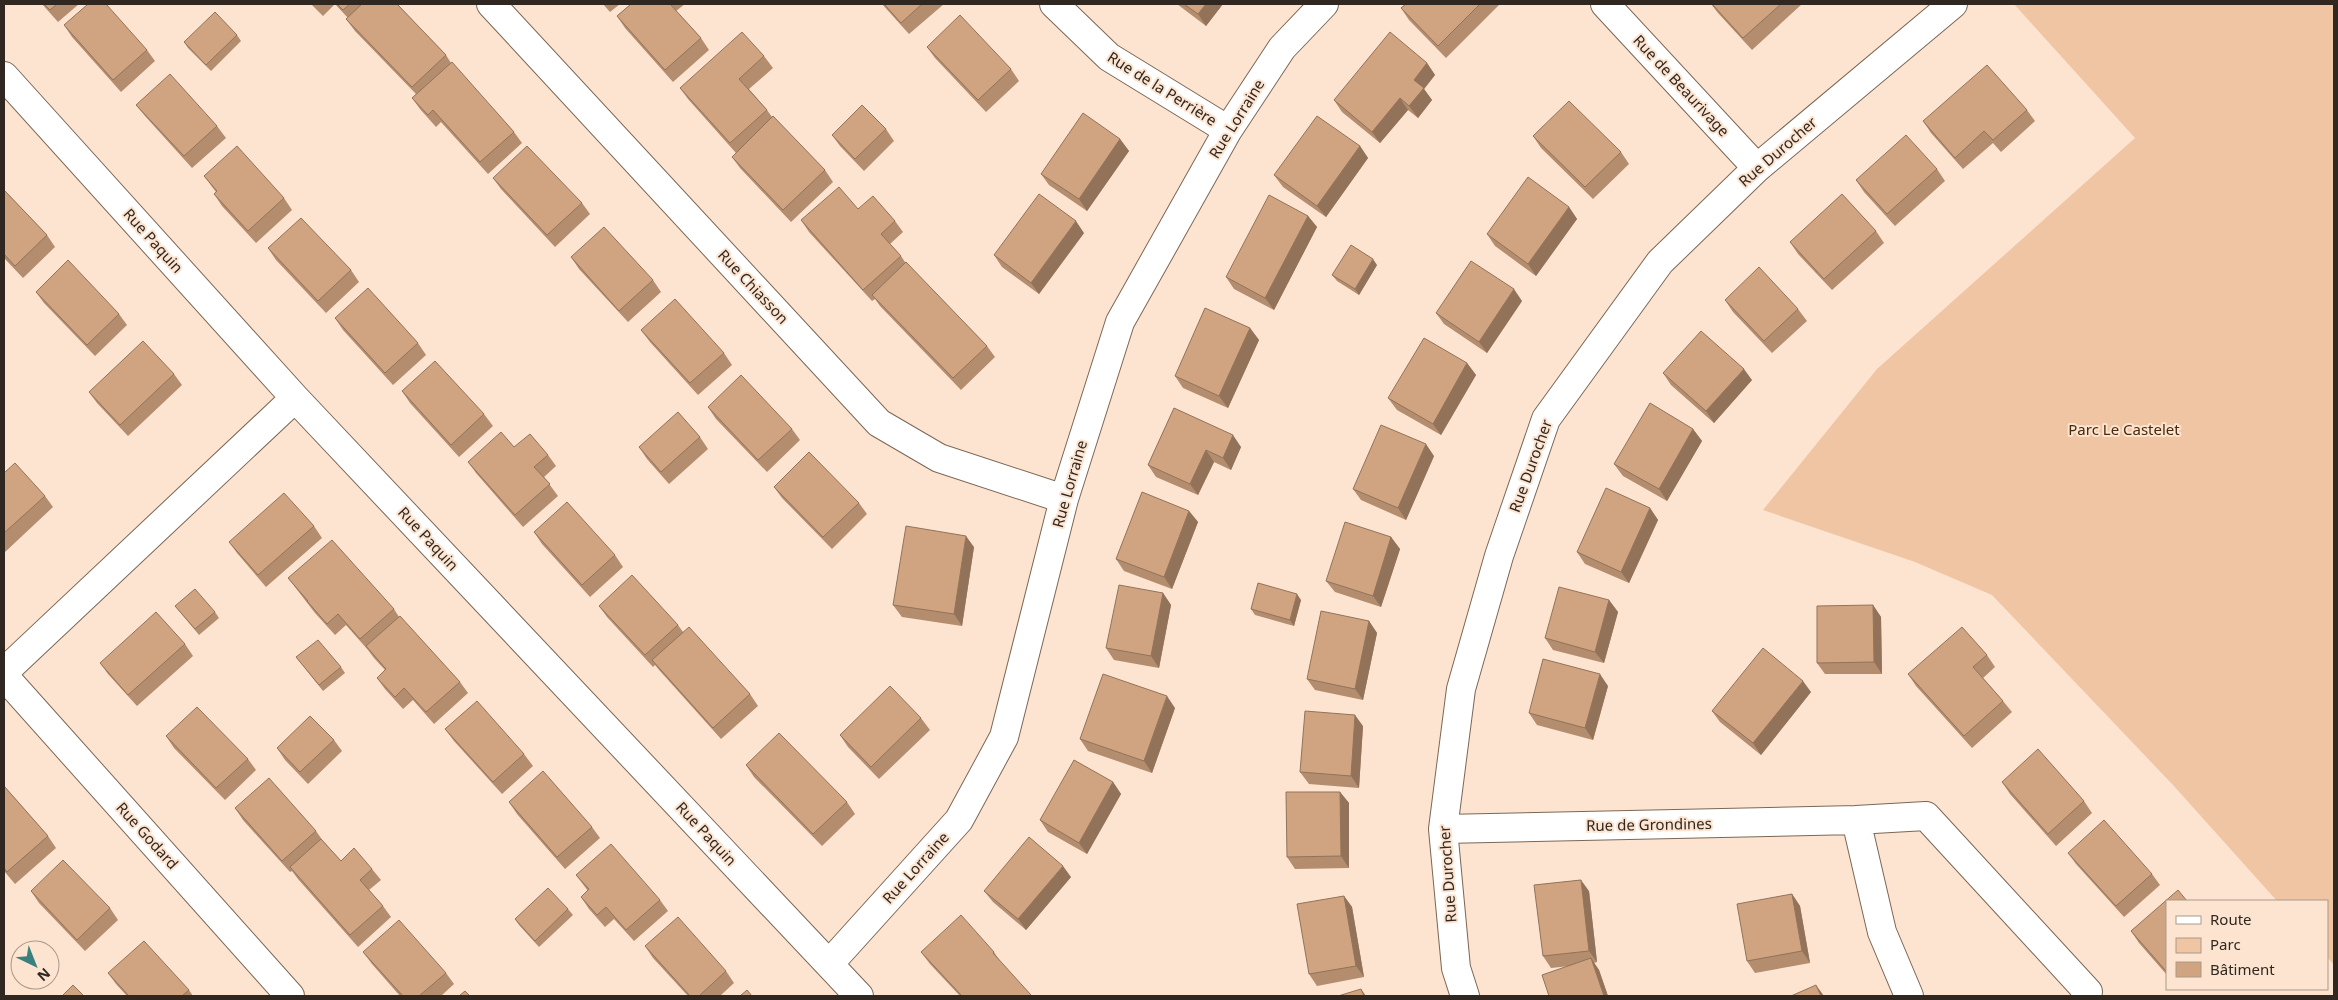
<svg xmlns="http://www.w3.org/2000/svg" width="2338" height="1000" font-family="'Noto Sans',sans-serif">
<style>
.green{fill:#f0c5a3}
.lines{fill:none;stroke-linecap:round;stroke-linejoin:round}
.minor-casing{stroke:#7c6756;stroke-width:30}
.minor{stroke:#fff;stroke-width:28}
.wall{fill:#b38d6e}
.shaded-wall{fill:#92735a}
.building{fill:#d0a480;stroke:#92735a}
.labels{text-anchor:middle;stroke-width:4;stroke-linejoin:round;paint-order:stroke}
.street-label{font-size:15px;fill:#302820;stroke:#fce4d1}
.park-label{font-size:15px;fill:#47290b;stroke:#fce4d1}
</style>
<rect width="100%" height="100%" fill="#fce4d1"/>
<!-- green -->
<path class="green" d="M2014,4H2334V965L2327,957V901H2277L2173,785L1992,595L1915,562L1763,510L1877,369L2135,138Z"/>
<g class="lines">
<defs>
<path id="minor" d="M491,4L879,423L939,458L1064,499
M1054,4L1109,57L1228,130
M1605,4L1757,168
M4,76L295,398L859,996
M4,672L295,398
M4,676L290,996
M1856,820L1926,816L2088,992L2085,996
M1443,829L1856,820L1882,932L1909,996
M829,964L959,820L1004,737L1064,499L1120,322L1228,130L1282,48L1324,4
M1465,996L1456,968L1443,829L1461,689L1499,556L1546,419L1660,262L1757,168L1953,4"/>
</defs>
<!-- minor casing -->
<use href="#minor" class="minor-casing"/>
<!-- minor -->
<use href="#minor" class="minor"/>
</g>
<!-- wall -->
<path class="wall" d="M42,4H79L58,22Z
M311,4H397L446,55L451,63L514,132L522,143L488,174L441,122L436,127L420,109L412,98L416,94L355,31L346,19L348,18L335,4L323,16Z
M603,4H620L610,12Z
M631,4H685L676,11L701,38L709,50L673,82L625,28L617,16Z
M882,4H944L909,34Z
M1177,4H1223L1206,26Z
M1406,4H1500L1446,58L1409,20L1401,8Z
M1711,4H1802L1752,50L1718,13Z
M64,25L147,50L155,61L121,92L72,37Z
M237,35L241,41L211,71L188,48L184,42Z
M927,47L1011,69L1019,81L986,112L935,58Z
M764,56L773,68L749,89L767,110L772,117L825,170L833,182L791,222L740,168L732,157L736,153L688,99L680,88Z
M1427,63L1435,75L1424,89L1432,100L1418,118L1408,110L1380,143L1342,112L1334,100Z
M136,105L217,126L226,138L192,168L145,116Z
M2027,110L2035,121L2001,152L1993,143L1963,169L1931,133L1923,121Z
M886,129L894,141L864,171L840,146L832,135Z
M1533,136L1621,152L1629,164L1593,199L1541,148Z
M1120,139L1129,151L1087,211L1049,185L1041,174Z
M1360,146L1368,158L1326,217L1283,187L1274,175Z
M1937,169L1945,181L1895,226L1864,192L1856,180Z
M204,176L284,198L292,210L256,243L222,206L214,194L216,192Z
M493,178L582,203L590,214L555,247L501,189Z
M4,190L47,235L55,247L23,278L4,258Z
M1569,207L1577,219L1536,276L1495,246L1487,234Z
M858,209L895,221L903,232L890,244L901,256L905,262L987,346L995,357L961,390L880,306L875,299L872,301L809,232L801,220Z
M1308,216L1317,227L1274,310L1234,289L1226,277Z
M1876,231L1884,243L1832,290L1798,254L1790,242Z
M1084,233L1039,294L1002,267L994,255Z
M268,248L351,270L359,282L326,313L276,260Z
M571,257L653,280L661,292L628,322L579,269Z
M1377,265L1359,295L1337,281L1332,275Z
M36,292L119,314L127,325L95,356L44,303Z
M1725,300L1798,309L1807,321L1772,353L1733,312Z
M1522,301L1487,353L1444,324L1436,313Z
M335,318L418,343L426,355L393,385L343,330Z
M1250,328L1259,340L1228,408L1183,388L1175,376Z
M641,330L724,353L732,365L698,395L650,342Z
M1467,363L1476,375L1441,435L1397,410L1388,398Z
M1663,373L1752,380L1714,423L1671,385Z
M174,374L182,385L128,436L97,403L89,392Z
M402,391L484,414L493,426L459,457L410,403Z
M708,407L792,429L800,440L767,472L716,419Z
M1174,408L1241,447L1231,470L1214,462L1198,495L1156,477L1148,465Z
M1693,429L1702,441L1667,501L1623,476L1614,464Z
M700,437L708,449L669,484L647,459L639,447Z
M514,447L548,455L556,466L544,477L558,496L523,527L476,473L468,462Z
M1434,456L1406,520L1361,500L1353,489Z
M4,473L45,496L53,507L4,553Z
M774,487L859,503L867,514L832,549L782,498Z
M1650,508L1658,520L1629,583L1585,564L1577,552Z
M1189,511L1198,522L1172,589L1124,571L1116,559Z
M314,526L322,538L266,587L237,553L229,542Z
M534,532L615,555L623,567L590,597L542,544Z
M1391,537L1400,549L1381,607L1335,592L1326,581Z
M974,547L962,626L902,617L893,605Z
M288,578L394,609L399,617L460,682L468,693L434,724L413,700L403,709L385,689L377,678L385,670L374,658L368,650L346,625L335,635L315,613Z
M1163,593L1171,605L1159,668L1114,660L1106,648Z
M1301,600L1294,626L1255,615L1251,609Z
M1609,600L1618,612L1604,663L1553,650L1545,638Z
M1873,605L1881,617L1882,674H1825L1817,663Z
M175,606L215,612L219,618L199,635Z
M599,606L678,625L683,632L750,694L758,706L721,739L660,671L655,665L653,667L607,617Z
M1369,621L1377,633L1363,700L1315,690L1307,679Z
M185,644L193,656L137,706L108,674L100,663Z
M1987,655L1995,667L1983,678L2003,701L2012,712L1972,748L1916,686L1908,674Z
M296,657L341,667L345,673L323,691Z
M1608,686L1593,740L1537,725L1529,713Z
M1811,692L1761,755L1720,722L1712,711Z
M1175,708L1152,773L1088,751L1080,739Z
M921,718L930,730L879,779L848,747L840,735Z
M1363,726L1359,788L1309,784L1300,772Z
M445,729L524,754L533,766L502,794L454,741Z
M166,736L248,759L256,770L225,800L174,748Z
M334,740L342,751L308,784L285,760L277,748Z
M746,765L847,802L855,814L822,846L754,777Z
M1113,782L1121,794L1087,854L1048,832L1040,820Z
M2002,782L2084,801L2092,813L2056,846L2010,794Z
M4,786L48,836L56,848L15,884L4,871Z
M1340,792L1349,803V868L1295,869L1287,857Z
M509,802L592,827L600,838L565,869L517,814Z
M235,808L316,831L323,841L341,861L372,869L381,880L369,890L383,906L391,917L358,947L298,879L292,871L290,872L243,820Z
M2068,853L2152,874L2160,885L2124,917L2076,864Z
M576,875L660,900L668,911L634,941L614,919L605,927L589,909L581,897L588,891Z
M1071,877L1026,930L993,902L984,891Z
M31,891L110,908L118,920L85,951L39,903Z
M1589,891L1597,962L1594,963L1599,970L1608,996H1549L1570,966L1551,968L1543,956Z
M1792,894L1800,906L1810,963L1755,973L1747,961Z
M1344,896L1352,907L1364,977L1317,986L1309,974Z
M2167,901V975L2139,943L2131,931Z
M568,909L573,915L539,947L519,925L515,919Z
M645,946L726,971L734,983L720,996H688L653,958Z
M363,952L446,973L454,984L441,996H400L372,964Z
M921,952H994L1002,964L1032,996H960L930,964Z
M108,973L189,990L193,996H127L116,984Z"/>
<!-- shaded-wall -->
<path class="shaded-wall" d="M1206,4H1223L1206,26L1198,14Z
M1427,63L1435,75L1424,89L1432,100L1418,118L1409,106L1414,80Z
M1400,98L1408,110L1380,143L1372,132Z
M1120,139L1129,151L1087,211L1079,199Z
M1360,146L1368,158L1326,217L1317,206Z
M1569,207L1577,219L1536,276L1528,264Z
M1308,216L1317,227L1274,310L1265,298Z
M1076,221L1084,233L1039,294L1031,283Z
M1373,259L1377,265L1359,295L1355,289Z
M1514,289L1522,301L1487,353L1479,342Z
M1250,328L1259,340L1228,408L1219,396Z
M1467,363L1476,375L1441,435L1433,424Z
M1744,369L1752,380L1714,423L1706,411Z
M1693,429L1702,441L1667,501L1659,489Z
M1233,435L1241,447L1231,470L1223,458Z
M1426,444L1434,456L1406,520L1398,508Z
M1206,450L1214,462L1198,495L1190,484Z
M1650,508L1658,520L1629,583L1621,572Z
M1189,511L1198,522L1172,589L1164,577Z
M966,536L974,547L962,626L954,614Z
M1391,537L1400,549L1381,607L1373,596Z
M1163,593L1171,605L1159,668L1151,656Z
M1297,594L1301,600L1294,626L1290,620Z
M1609,600L1618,612L1604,663L1595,652Z
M1873,605L1881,617L1882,674L1874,662Z
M1369,621L1377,633L1363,700L1355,689Z
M1600,674L1608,686L1593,740L1585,728Z
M1803,681L1811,692L1761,755L1753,743Z
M1167,696L1175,708L1152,773L1144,761Z
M1355,715L1363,726L1359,788L1351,776Z
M1113,782L1121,794L1087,854L1079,843Z
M1340,792L1349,803V868L1341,856Z
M1063,866L1071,877L1026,930L1018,919Z
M1581,880L1589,891L1597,962L1589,951Z
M1792,894L1800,906L1810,963L1802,951Z
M1344,896L1352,907L1364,977L1356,966Z
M1591,958L1599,970L1608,996H1604Z
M1816,985L1824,996H1821Z
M1361,989L1366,996H1364Z"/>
<!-- building -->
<path class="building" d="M44,4H57L50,10Z
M88,4H106L147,50L113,80L64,25Z
M337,4H350L343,10Z
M362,4H397L446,55L412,87L346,19Z
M631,4H670L701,38L665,70L617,16Z
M884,4H922L901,23Z
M1184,4H1206L1198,14Z
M1406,4H1480L1438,46L1401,8Z
M1712,4H1781L1743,38Z
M215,12L237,35L206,65L184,42Z
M960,15L1011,69L978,100L927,47Z
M742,32L764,56L739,79L767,110L730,143L680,88Z
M1390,32L1427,63L1414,80L1424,88L1409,106L1400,98L1372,132L1334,100Z
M452,62L514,132L480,162L433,110L428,115L412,98Z
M1987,65L2027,110L1993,140L1984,131L1955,158L1923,121Z
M170,74L217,126L184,156L136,105Z
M1569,101L1621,152L1585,187L1533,136Z
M862,105L886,129L855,159L832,135Z
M1083,113L1120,139L1079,199L1041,174Z
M773,116L825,170L783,210L732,157Z
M1317,116L1360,146L1317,206L1274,175Z
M1906,135L1937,169L1887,214L1856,180Z
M237,146L284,198L248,231L214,194L217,191L204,176Z
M527,146L582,203L547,235L493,178Z
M1528,177L1569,207L1528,264L1487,234Z
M839,187L858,209L873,196L895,221L881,234L901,256L863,290L801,220Z
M4,190L47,235L15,266L4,254Z
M1039,194L1076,221L1031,283L994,255Z
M1842,194L1876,231L1824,279L1790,242Z
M1269,195L1308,216L1265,298L1226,277Z
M301,218L351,270L318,301L268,248Z
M604,227L653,280L619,311L571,257Z
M1351,245L1373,259L1355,289L1332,275Z
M68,260L119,314L87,345L36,292Z
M1471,261L1514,289L1479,342L1436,313Z
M906,262L987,346L953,378L872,295Z
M1759,267L1798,309L1764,341L1725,300Z
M368,288L418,343L385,373L335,318Z
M675,299L724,353L690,383L641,330Z
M1205,308L1250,328L1219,396L1175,376Z
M1701,331L1744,369L1706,411L1663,373Z
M1424,338L1467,363L1433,424L1388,398Z
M143,341L174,374L120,425L89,392Z
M435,361L484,414L451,445L402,391Z
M741,375L792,429L758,460L708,407Z
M1650,403L1693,429L1659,489L1614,464Z
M1174,408L1233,435L1223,458L1206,450L1190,484L1148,465Z
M678,412L700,437L661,472L639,447Z
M1381,425L1426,444L1398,508L1353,489Z
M501,432L514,447L530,434L548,455L534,467L550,484L515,515L468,462Z
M809,452L859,503L823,537L774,487Z
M15,463L45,496L4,533V473Z
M1606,488L1650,508L1621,572L1577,552Z
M1142,492L1189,511L1164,577L1116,559Z
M284,493L314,526L258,575L229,542Z
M567,502L615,555L582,585L534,532Z
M1345,522L1391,537L1373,596L1326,581Z
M906,526L966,536L954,614L893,605Z
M332,540L394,609L360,639L338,614L327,624L307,601H308L288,578Z
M632,575L678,625L645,655L599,606Z
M1258,583L1297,594L1290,620L1251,609Z
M1119,585L1163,593L1151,656L1106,648Z
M1559,587L1609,600L1595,652L1545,638Z
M195,589L215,612L195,629L175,606Z
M1873,605L1874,662L1817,663V606Z
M1321,611L1369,621L1355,689L1307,679Z
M156,612L185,644L128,695L100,663Z
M400,616L460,682L426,712L404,688L395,697L377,678L386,669L366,646Z
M689,627L750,694L713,728L652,660Z
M1962,627L1987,655L1973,667L2003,701L1964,736L1908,674Z
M318,640L341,667L319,685L296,657Z
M1763,648L1803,681L1753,743L1712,711Z
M1543,659L1600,674L1585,728L1529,713Z
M1103,674L1167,696L1144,761L1080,739Z
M890,686L921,718L871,767L840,735Z
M477,701L524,754L493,782L445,729Z
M197,707L248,759L216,788L166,736Z
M1305,711L1355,715L1351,776L1300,772Z
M310,716L334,740L300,772L277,748Z
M779,733L847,802L813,834L746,765Z
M2038,749L2084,801L2048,834L2002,782Z
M1074,760L1113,782L1079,843L1040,820Z
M543,771L592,827L557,857L509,802Z
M269,778L316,831L282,861L235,808Z
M4,786L48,836L7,872L4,868Z
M1286,792H1340L1341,856L1287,857Z
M2104,820L2152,874L2116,906L2068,853Z
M1029,837L1063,866L1018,919L984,891Z
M321,839L341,861L354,848L372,869L360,880L383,906L350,935L290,867Z
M611,844L660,900L626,930L606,907L597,915L581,897L589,889L576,875Z
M63,860L110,908L77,940L31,891Z
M1581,880L1589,951L1543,956L1534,885Z
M548,888L568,909L535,941L515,919Z
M2178,890L2187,901H2167V970L2166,971L2131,931Z
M1792,894L1802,951L1747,961L1737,904Z
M1344,896L1356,966L1309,974L1297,904Z
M961,915L994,952L993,953L1031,995L1030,996H962L921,952Z
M678,917L726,971L699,996H690L645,946Z
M399,920L446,973L419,996H403L363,952Z
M144,941L189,990L182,996H129L108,973Z
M1591,958L1604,996H1549L1542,975Z
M73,985L84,996H62Z
M1816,985L1821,996H1791Z
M1361,989L1364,996H1338Z
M747,990L752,996H740Z
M465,991L470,996H459Z"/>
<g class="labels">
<!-- street labels -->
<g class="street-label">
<text transform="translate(1681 86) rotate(47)" y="5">Rue de Beaurivage</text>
<text transform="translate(1162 89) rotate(32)" y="5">Rue de la Perrière</text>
<text transform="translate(1237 119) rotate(-58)" y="5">Rue Lorraine</text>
<text transform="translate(1778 152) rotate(-41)" y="5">Rue Durocher</text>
<text transform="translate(153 241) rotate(48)" y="5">Rue Paquin</text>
<text transform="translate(753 287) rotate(47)" y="5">Rue Chiasson</text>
<text transform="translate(1531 466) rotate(-70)" y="5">Rue Durocher</text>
<text transform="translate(1070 484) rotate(-74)" y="5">Rue Lorraine</text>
<text transform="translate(428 539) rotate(47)" y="5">Rue Paquin</text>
<text transform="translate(1649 825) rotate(-1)" y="5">Rue de Grondines</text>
<text transform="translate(706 834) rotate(47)" y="5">Rue Paquin</text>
<text transform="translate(147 836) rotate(48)" y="5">Rue Godard</text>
<text transform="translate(916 868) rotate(-48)" y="5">Rue Lorraine</text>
<text transform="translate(1448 874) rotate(-94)" y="5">Rue Durocher</text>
</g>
<!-- park labels -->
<g class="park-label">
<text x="2124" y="435">Parc Le Castelet</text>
</g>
</g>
<!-- border -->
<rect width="2338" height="1000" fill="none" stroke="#302820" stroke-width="10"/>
<!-- legend -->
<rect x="2166" y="900" width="162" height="90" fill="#fce4d1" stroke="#aa998a"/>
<rect x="2176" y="916" width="25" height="8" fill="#ffffff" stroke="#aa998a"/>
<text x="2210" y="925" font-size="15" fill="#302820">Route</text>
<rect x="2176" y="938" width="25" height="15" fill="#f0c5a3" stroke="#aa998a"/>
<text x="2210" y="950" font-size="15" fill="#302820">Parc</text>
<rect x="2176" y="962" width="25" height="15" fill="#d0a480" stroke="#aa998a"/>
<text x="2210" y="975" font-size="15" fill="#302820">Bâtiment</text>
<!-- north arrow -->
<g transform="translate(35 965) rotate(137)"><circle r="24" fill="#fce4d1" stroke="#aa998a"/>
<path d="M0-4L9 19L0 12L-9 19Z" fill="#38817f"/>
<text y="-8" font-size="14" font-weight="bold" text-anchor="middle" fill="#302820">N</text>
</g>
</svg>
